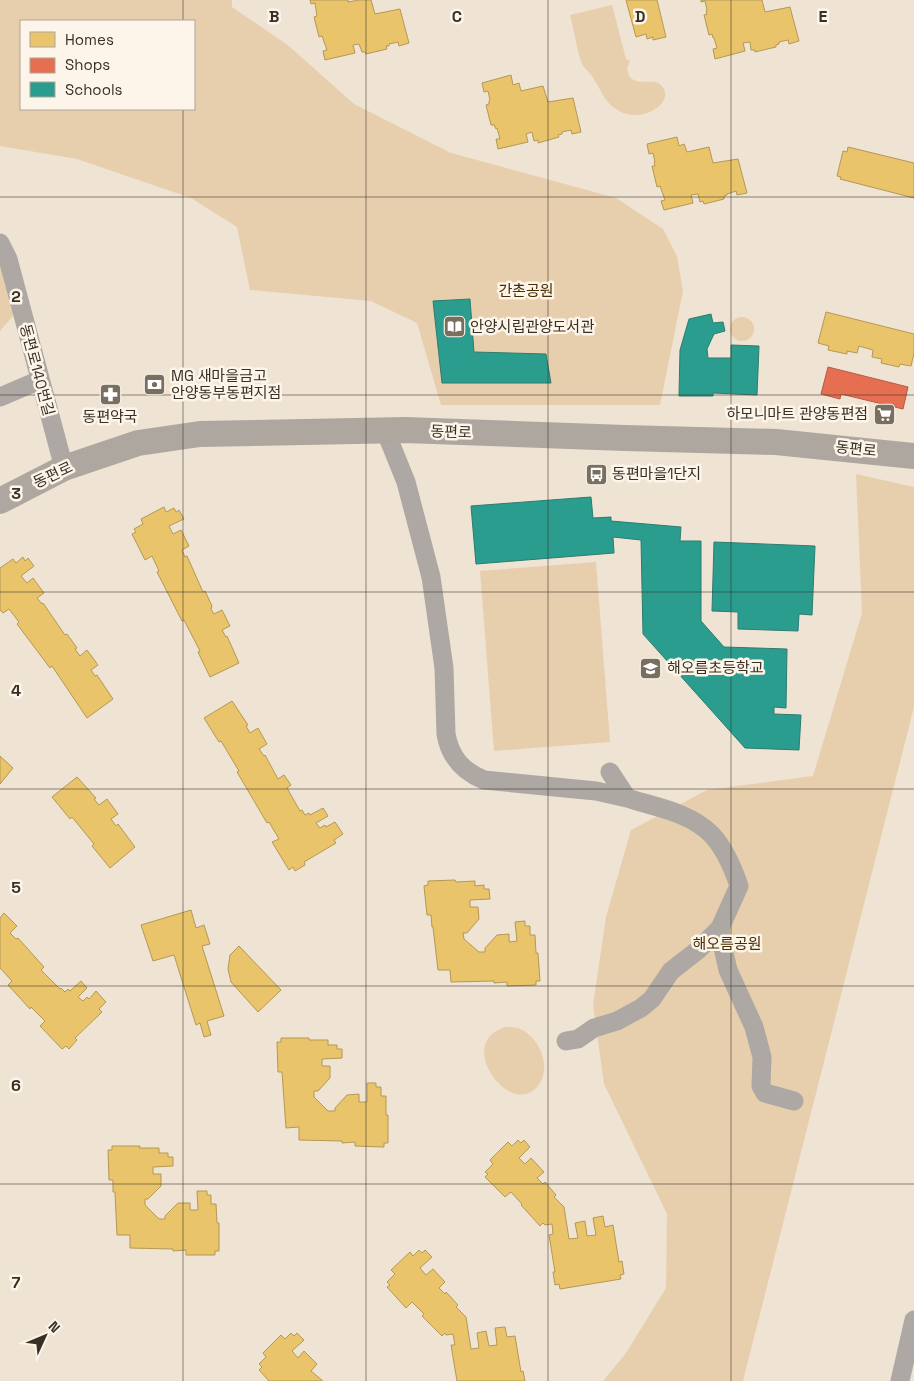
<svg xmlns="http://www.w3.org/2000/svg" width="914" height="1381" font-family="'Space Grotesk','Noto Sans KR',sans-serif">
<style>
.green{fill:#e7cfad;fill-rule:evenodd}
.homes{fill:#e9c46a;stroke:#b49855}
.shops{fill:#e76f51;stroke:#b25c44}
.schools{fill:#2a9d8f;stroke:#2e7c6f}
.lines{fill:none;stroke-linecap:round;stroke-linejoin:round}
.street{stroke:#ada8a3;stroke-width:19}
.secondary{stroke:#aea79f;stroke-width:26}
.grid{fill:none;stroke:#383024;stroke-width:1;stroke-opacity:0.55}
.labels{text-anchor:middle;stroke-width:5;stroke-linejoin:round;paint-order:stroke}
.park-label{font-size:15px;fill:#472d00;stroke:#fdf5e9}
.poi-label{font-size:15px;fill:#383024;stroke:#fdf5e9;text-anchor:start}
.street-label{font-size:15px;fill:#383024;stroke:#fdf5e9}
.grid-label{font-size:16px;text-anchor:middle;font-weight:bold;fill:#383024;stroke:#fdf5e9;stroke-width:5;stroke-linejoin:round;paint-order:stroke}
</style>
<rect width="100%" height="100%" fill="#efe3d3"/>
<!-- green -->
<path class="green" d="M0,0H232V7L289,46L354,104L451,153L616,198L663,229L677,256L683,291L660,405H441L417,323L371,301L250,290L237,227L191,198L77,159L0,146ZM21,21H194V109H21Z
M612,5L626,59L630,61L627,68L629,76C639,89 657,74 664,89C671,104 647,116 635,115C627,115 620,112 613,107C603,99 599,86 592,76C589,72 584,68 582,64C577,52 574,29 570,15Z
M0,256L19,309L0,331Z
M730 329a12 12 0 1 1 24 0a12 12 0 1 1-24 0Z
M856,474L914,487V707L743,1381H603L626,1353L666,1288L667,1214L604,1084L593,1005L606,917L631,830L707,790L813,776L862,613Z
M596,562L610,742L494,751L480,571Z
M506,1027C510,1027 514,1027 518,1028C540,1036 554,1070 536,1088C508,1117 454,1041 506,1027Z"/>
<!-- homes -->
<path class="homes" d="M310,0H348V2L359,0H371L375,14L400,9L409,43L399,46L398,42L389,44V46H386L387,49L366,54L365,52H362L359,44L353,45L355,53L325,60L323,51L327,50L322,36L319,37L314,17L317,16L315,3L311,4Z
M626,0H657L666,37L653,40V37L647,39L646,34L636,37Z
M701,0H762L765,12L790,7L799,41L789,44L788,40L779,42V44L776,45V47L755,52V50H751L750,42L743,43L745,51L715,59L713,49L717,48L714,38H713L712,34L709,35L704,15L707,14L706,11L707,10L705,1L701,2Z
M511,75L513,85L519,83L521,91L543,86L548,102L573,98L581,132L572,134L571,130L562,132V134L558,135L559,137L538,143V140L534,141L532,132L526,134L528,142L498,149L496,139H500L497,128L496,129L494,125H491L486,105L489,104V101L490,100L488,91L484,92L482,83Z
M677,137L679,146L684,144L687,152L709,147L713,163L738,159L747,193L737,195L736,191L727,194V195L724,196V199L704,204L703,201L700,202L698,194L691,195L693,203L664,210L661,201L665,200L660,186L657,187L652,166H655L654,162H655L653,153L649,154L647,144Z
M848,147L914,163V198L840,179L841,177L837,176L843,151L847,152Z
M826,312L914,334V353L911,366L900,364L899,367L881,363L882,359L872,357L873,350L859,346L857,353L847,351V354L828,350L829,346L818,343Z
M164,507L166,512L174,508L176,512L179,510L184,519L169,526L173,534L181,530L189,546L182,550L185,557L187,556L203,592L205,591L212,606L211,609L214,614L222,610L230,626L222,630L226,637L227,636L239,663L210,677L198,652L200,651L184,620L182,621L157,572L159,571L152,556L145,560L132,534L136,532L134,529L143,524L141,519Z
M23,557L25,561L28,558L34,566L21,576L27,583L33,578L44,593L37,598L42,604L43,603L65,635L67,634L77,648L75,649L80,656L87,650L98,665L91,670L95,676L97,675L113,699L87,718L52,666L50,668L17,624L19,622L9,609L3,613L0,610V568L13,559L16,563Z
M232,701L248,725L246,726L250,733L258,728L267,744L259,749L264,756L265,755L278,779L284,775L291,785L287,788L300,811L302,810L305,815L309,813L310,815L323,808L328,816L316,823L320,828L325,825L326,827L335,822L343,834L334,840L336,843L304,862L305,865L295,871L293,867L289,870L272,842L279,839L269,822L267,823L237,772L239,771L221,741L219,742L204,718Z
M0,756L13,768L0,784Z
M77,777L96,798L94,799L99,805L107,799L118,814L111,819L116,826L118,824L135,847L110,868L92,846L94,844L72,817L70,819L52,797Z
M455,880L456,882L475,881V886L484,885V889H489L490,899L470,900V907H478L479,919L467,933H463L464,939L479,952H485V948L497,935L509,934V942L517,941L515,922L525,921V926H530V935H535L536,953H538L540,981H536V985L507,986V982L494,983V981L451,982L450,970H438L433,927H432L431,915H427L424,886L428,885V881Z
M191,910L196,928L204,925L210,944L202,946L224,1016L207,1021L211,1035L204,1037L200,1023L196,1025L174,955L153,961L141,925Z
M4,913L17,926L10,933L16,939L18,938L44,967L41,970L60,989L61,988L65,992L68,989L70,991L81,981L87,988L78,997L83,1001L87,997L89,999L96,991L106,1002L99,1009L102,1012L75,1038L77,1040L69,1049L66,1046L62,1049L40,1026L45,1021L31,1007L30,1009L8,985L12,981L0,968V918Z
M239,946L281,990L258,1012L231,982L228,969L230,955Z
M281,1038H309V1040H328V1045H337V1049H342V1058L322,1059V1066H330V1078L318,1091H314V1097L328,1111H335V1108L347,1095L359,1094V1102H367V1083H376V1087H381V1096H386V1115H388V1143H384V1147L355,1146V1142L342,1143V1141L299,1140V1127L286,1128L282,1072H278L277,1042H281Z
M518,1140L521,1143L524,1140L530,1147L519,1158L525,1164L531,1158L544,1172L537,1178L543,1184L545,1182L556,1195L554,1197L564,1207L569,1239L578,1238L575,1223L585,1221L587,1236L596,1235L593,1218L603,1216L605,1227L613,1225L619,1262L622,1261L624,1274L620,1275L621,1279L560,1289L559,1284L555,1285L553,1272H555L549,1235L553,1234L552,1224L545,1225L543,1223L540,1226L521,1205L522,1204L511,1192L505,1197L485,1177L488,1174L485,1172L493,1164L490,1160L508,1142L512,1146Z
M112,1146H140L139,1148H159V1153H168V1157H173V1166L153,1167V1174H161V1186L148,1199H145V1205L159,1219H165V1216L178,1203H190V1210H198L197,1191H207V1195H211V1204H216L217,1223H219V1251H215V1255H186V1250L173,1251V1249L130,1248V1235H117L115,1192H113V1180H109L108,1150H112Z
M419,1250L422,1253L425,1250L432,1257L420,1268L426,1275L433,1269L445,1282L439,1288L445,1294L446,1292L458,1305L456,1307L466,1317L471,1349L479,1348L477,1333L486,1331L489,1346L497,1345L495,1328L505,1327L507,1337L515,1336L521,1372L523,1371L525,1381H457L451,1345H455L453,1334L446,1335L445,1333L442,1336L422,1316L424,1314L412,1302L406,1308L387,1287L390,1285L387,1282L395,1274L391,1270L410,1252L413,1256Z
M291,1333L294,1336L297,1333L304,1340L292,1351L298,1358L304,1351L317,1364L311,1371L323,1381H269L259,1370L262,1367L259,1364L266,1357L263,1353L281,1335L285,1339Z"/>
<!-- shops -->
<path class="shops" d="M828,367L908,387L903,409L841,394L840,399L821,394Z"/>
<!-- schools -->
<path class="schools" d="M470,299L474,352L546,354L551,383H442L433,301Z
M711,314L713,323L723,322L725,331L714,334L707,349L708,358H731V345L759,346L757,395L713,393V396H679L680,350L689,319Z
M591,497L593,518L611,517V521L681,527L680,541H701V621L724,647L787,649L786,708L774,707V714L801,715L799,750L745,748L643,634L641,540L613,537L614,553L476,564L471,506Z
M714,542L815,546L812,615L799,614L798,631L738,629V612L712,611Z"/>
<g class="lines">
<!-- street -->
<path class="street" d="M0,243L8,259L64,468
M0,397L40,380
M385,430L406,482L431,577L444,668L446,734C450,757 462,771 484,780L596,791L627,798
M610,772L627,798C655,807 690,812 712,835C725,849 733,868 739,886L720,928L721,939L728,970L754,1027L762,1057L761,1086L765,1093L794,1101
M566,1041L578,1039L594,1028L617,1021L641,1008L652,999L671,971L698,950L720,928
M900,1381L914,1320"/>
<!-- secondary -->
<path class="secondary" d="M0,501L64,468L138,443L200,434L405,430L625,438L776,442L914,456"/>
</g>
<!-- grid -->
<path class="grid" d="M183,0V21M366,0V1381M548,0V1381M731,0V1381M183,109V1381M0,197H914M0,395H914M0,592H914M0,789H914M0,986H914M0,1184H914"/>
<!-- icons -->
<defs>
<symbol id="library-square" viewBox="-11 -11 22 22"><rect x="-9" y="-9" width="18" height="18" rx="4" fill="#786f61" stroke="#fdf5e9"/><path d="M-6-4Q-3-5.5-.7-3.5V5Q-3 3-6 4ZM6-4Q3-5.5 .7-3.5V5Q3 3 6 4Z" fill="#fff"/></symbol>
<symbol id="bank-square" viewBox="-11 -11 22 22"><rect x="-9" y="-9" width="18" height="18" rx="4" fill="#786f61" stroke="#fdf5e9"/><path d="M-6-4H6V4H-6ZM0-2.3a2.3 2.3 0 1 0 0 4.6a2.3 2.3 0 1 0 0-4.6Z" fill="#fff"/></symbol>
<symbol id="pharmacy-square" viewBox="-11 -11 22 22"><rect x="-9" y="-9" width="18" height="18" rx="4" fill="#786f61" stroke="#fdf5e9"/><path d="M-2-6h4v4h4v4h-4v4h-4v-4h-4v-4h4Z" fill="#fff"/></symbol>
<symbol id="supermarket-square" viewBox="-11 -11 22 22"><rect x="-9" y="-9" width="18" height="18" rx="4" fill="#786f61" stroke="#fdf5e9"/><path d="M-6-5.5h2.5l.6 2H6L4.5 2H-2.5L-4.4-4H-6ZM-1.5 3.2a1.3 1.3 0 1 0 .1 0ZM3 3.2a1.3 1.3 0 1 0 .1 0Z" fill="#fff"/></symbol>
<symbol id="bus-square" viewBox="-11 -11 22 22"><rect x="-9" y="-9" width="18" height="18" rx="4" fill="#786f61" stroke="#fdf5e9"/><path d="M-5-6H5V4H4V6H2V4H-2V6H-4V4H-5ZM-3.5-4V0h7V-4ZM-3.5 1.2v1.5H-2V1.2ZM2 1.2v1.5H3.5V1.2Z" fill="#fff"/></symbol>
<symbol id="school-square" viewBox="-11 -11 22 22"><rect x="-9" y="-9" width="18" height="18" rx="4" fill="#786f61" stroke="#fdf5e9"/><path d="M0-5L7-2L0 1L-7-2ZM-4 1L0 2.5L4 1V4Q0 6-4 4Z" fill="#fff"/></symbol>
</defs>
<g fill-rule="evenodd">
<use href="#library-square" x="442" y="314" width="25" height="25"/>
<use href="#bank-square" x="142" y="372" width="25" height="25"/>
<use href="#pharmacy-square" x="98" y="382" width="25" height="25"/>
<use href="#supermarket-square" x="872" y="402" width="25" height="25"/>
<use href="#bus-square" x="584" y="462" width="25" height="25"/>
<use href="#school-square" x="638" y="656" width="25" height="25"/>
</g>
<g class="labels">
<!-- park labels -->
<g class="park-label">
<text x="526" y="296">간촌공원</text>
<text x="727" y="949">해오름공원</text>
</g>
<!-- poi labels -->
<g class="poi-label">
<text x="470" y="332">안양시립관양도서관</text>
<text x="171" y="381">MG 새마을금고<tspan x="171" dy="17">안양동부동편지점</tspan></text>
<text x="868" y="419" text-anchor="end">하모니마트 관양동편점</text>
<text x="110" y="422" text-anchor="middle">동편약국</text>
<text x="612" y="479">동편마을1단지</text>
<text x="667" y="673">해오름초등학교</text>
</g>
<!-- street labels -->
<g class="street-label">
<text transform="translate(37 370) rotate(75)" y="5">동편로140번길</text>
<text transform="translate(451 432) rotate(2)" y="5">동편로</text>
<text transform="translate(856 449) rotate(6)" y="5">동편로</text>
<text transform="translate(53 475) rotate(-25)" y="5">동편로</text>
</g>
</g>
<g class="grid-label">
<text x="274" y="22">B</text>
<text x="457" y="22">C</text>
<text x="640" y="22">D</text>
<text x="823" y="22">E</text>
<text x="16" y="302">2</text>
<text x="16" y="499">3</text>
<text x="16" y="696">4</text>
<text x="16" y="893">5</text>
<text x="16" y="1091">6</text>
<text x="16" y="1288">7</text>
</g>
<!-- legend -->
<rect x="20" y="20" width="175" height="90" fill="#fdf5e9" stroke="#aea69a"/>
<rect x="30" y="32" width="25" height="15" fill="#e9c46a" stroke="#aea69a"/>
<text x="65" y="45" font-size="15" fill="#383024">Homes</text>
<rect x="30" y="58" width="25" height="15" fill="#e76f51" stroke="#aea69a"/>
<text x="65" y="70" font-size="15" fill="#383024">Shops</text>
<rect x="30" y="82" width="25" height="15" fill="#2a9d8f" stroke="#aea69a"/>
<text x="65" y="95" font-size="15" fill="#383024">Schools</text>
<!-- north arrow -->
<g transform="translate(45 1336) rotate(46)" stroke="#fdf5e9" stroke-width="4" paint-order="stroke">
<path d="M0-4L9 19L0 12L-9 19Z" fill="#383024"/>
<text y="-8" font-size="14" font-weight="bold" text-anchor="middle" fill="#383024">N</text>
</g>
</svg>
